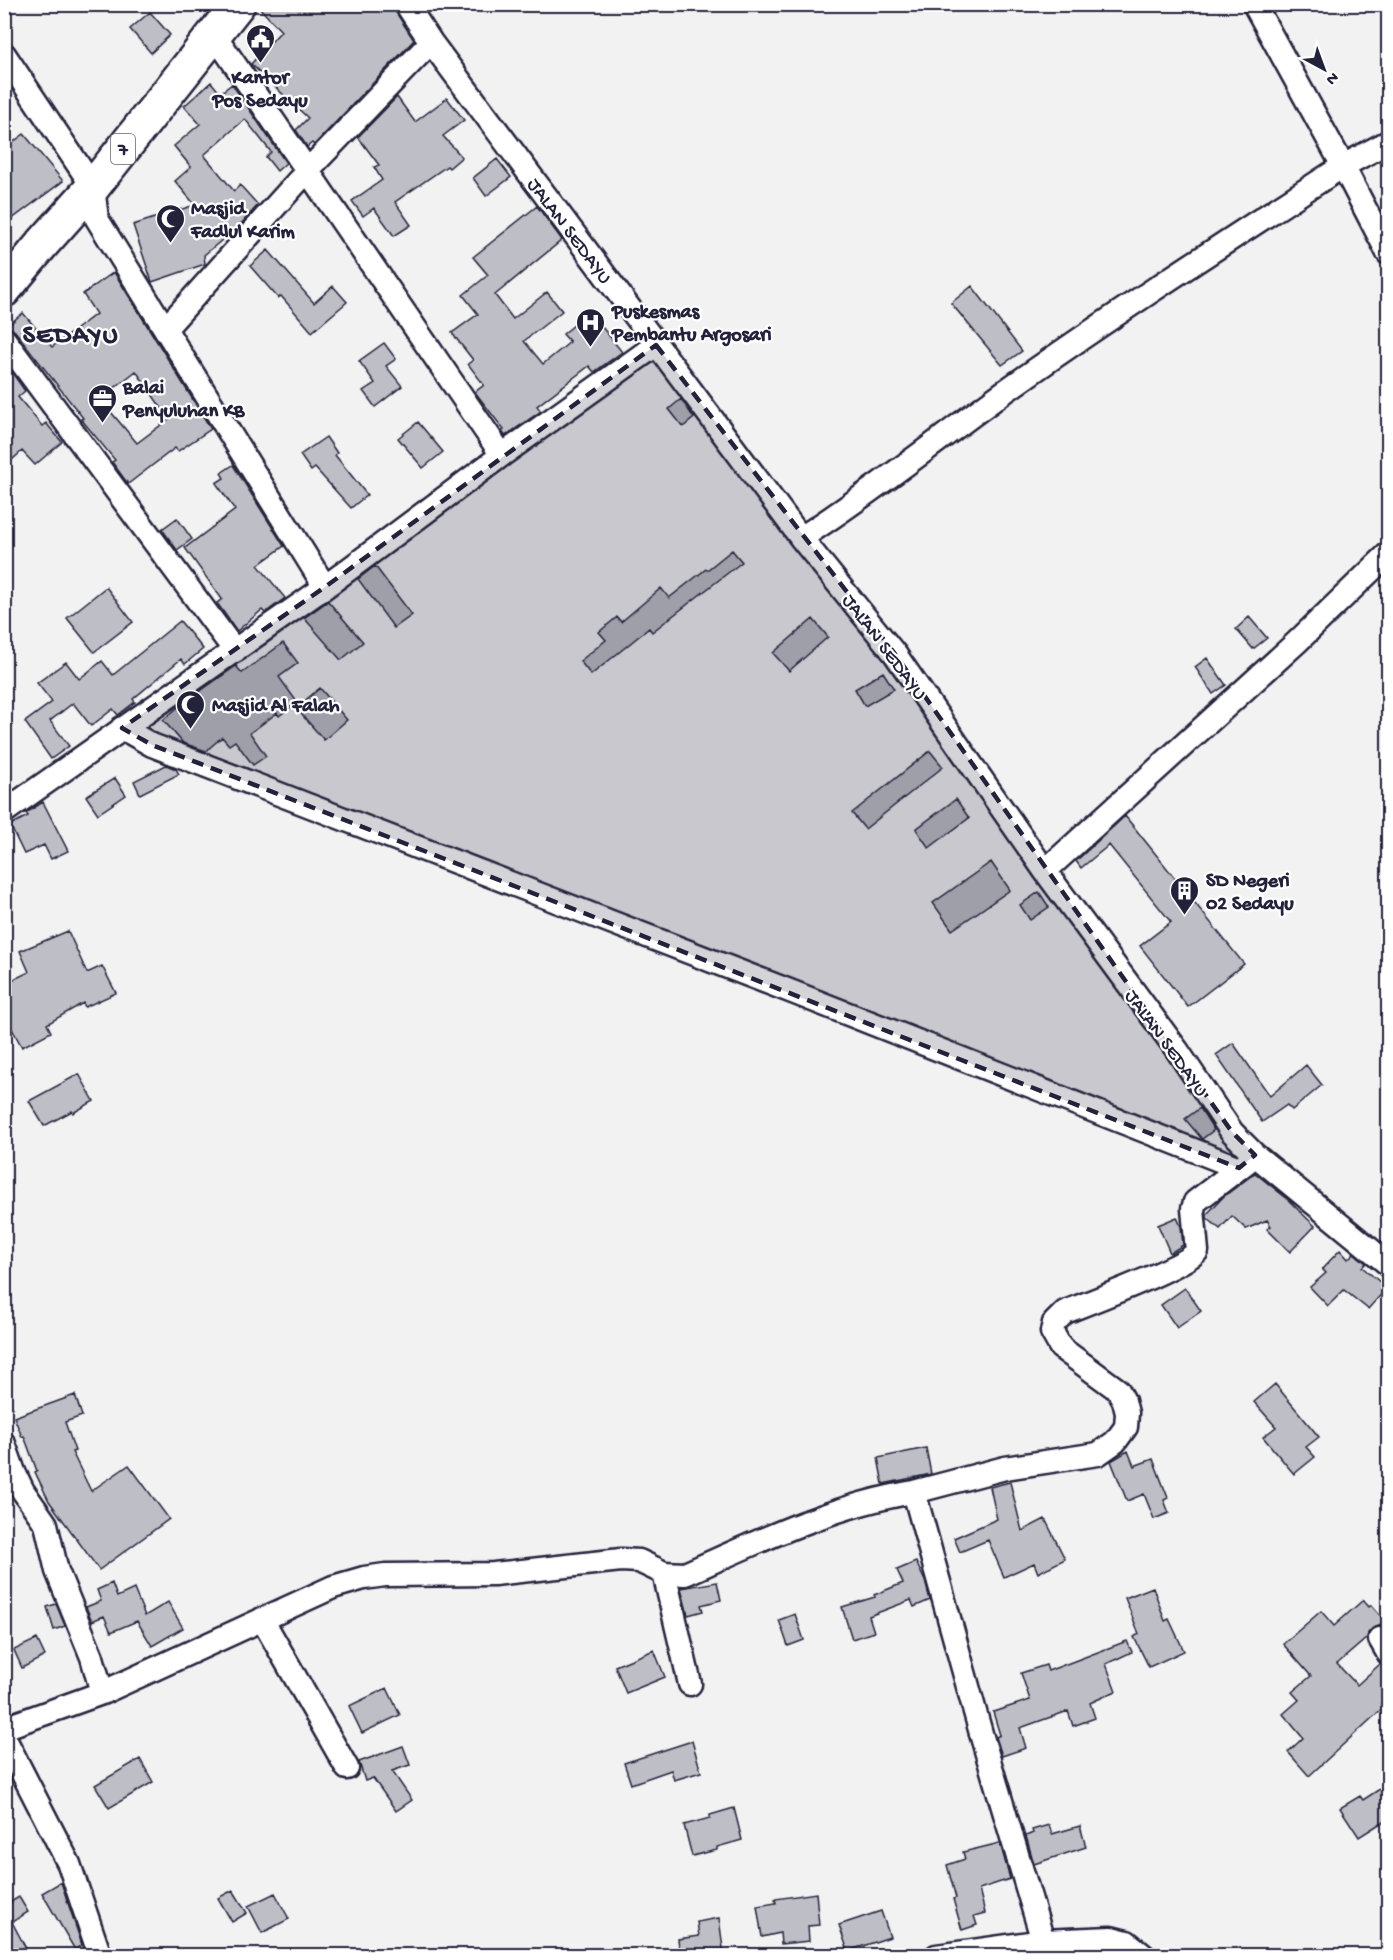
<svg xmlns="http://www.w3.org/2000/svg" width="1393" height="1960" font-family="'Gochi Hand',sans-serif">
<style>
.building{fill:#bebec6;stroke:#22223b;stroke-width:1.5;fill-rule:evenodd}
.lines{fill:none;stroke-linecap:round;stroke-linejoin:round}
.minor-casing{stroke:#22223b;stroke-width:27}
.highway-casing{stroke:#22223b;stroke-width:38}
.minor{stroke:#fff;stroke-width:22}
.highway{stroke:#fff;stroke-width:33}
.marked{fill:#22223b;fill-opacity:0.2;stroke:#22223b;stroke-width:4.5;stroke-dasharray:12 8;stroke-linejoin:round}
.labels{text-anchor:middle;stroke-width:4.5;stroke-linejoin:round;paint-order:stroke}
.shield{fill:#fff;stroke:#646476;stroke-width:1.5}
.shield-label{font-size:18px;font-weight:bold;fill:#22223b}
.poi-label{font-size:20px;font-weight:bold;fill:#22223b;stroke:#fff;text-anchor:start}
.street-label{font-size:20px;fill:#22223b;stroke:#fff}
.district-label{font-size:26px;font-weight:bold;letter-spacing:1.5px;fill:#22223b;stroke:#fff}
</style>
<rect width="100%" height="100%" fill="#f2f2f3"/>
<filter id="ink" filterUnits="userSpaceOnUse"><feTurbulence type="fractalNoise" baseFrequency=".0167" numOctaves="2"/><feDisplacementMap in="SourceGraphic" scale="12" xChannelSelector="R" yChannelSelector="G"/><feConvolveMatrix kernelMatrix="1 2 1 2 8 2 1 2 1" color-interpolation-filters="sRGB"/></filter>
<g filter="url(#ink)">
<!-- building -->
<path class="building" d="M256,4H393L395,11L414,40L314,145L312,143L307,147L296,130L308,118L251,64L281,31Z
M150,12L170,35L151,53L130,29Z
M211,82L220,93L232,84L286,163L277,171L266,157L271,152L245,119L204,155L234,191L240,185L258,205L240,225L204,255L205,264L152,282L133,225L195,205L175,181L191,167L174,146L200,124L184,106Z
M397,97L415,122L447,98L464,120L443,136L462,157L449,168L447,166L395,202L411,225L394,236L374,208L363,216L352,201L382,180L374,167L379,165L358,137Z
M24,134L63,181L4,225V149Z
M497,159L511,177L486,196L473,178Z
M537,206L562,240L495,295L513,319L547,292L562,311L524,341L543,364L570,342L563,334L590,312L622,352L594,372L589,366L537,406L541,411L505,436L502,431L504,430L475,392L484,385L468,364L473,360L452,333L478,314L463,295L488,275L473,257Z
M268,250L314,303L333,286L347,302L312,332L281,296L278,298L250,266Z
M114,272L211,429L178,451L175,448L128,484L112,462L115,460L81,419L83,418L15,331L7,326L23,313L52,347L96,314L83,294ZM136,371L169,419L137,443L100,399Z
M972,286L1022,351L1002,365L951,303Z
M384,343L396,359L386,366L402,386L375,407L363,391L375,383L359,361Z
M8,367L25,391L18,397L42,426L46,423L62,442L35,465L22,451L4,467V406L10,401L4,394V370Z
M681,399L694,418L683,427L669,409Z
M418,422L443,452L423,468L398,438Z
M326,437L337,453L335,455L367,495L351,508L315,468L311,471L300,455Z
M233,465L284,546L258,565L285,598L265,613L262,610L237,631L217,603L222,599L185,548L235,510L216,483L224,478L221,473Z
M177,518L192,539L177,550L162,529Z
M732,550L742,562L652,632L649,628L591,675L580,661L606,640L599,632L617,617L621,622L661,588L669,598L706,569L707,570Z
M375,566L412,615L394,628L358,579Z
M106,587L133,622L94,652L67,618Z
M328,601L363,642L341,660L304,618Z
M1249,617L1267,638L1253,649L1236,629Z
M813,619L828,637L789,671L773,653Z
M180,621L203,649L185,664L181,659L133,699L135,702L118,715L113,709L91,726L73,703L50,721L69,746L51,759L25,722L52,702L37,683L66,662L79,679L102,661L113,675Z
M283,643L298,663L279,677L297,702L279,716L277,713L250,733L266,756L253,765L235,741L229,745L222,737L206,751L183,743L163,720L182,704L236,666L242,673Z
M1207,658L1226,685L1213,694L1195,667Z
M883,672L894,689L865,706L855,689Z
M320,688L347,720L324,740L296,708Z
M930,751L943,767L865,829L852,813Z
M166,765L176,769L179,774L140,794L134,781Z
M115,778L126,795L98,814L86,796Z
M956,799L969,818L929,848L916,829Z
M43,802L68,851L51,859L44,845L24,854L10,825L28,816L26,813Z
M1125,816L1244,964L1188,1007L1140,946L1171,922L1109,845L1081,868L1076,861Z
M991,862L1010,890L952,930L933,903Z
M1039,892L1049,907L1030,920L1020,905Z
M68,931L87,973L102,966L116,993L85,1007L83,1003L47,1024L51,1032L22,1047L4,1014V984L29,972L20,951Z
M1233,1043L1270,1096L1306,1065L1322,1085L1292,1110L1287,1105L1262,1122L1216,1055Z
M79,1074L94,1101L73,1113L72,1111L44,1126L29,1101Z
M1200,1108L1214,1130L1202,1139L1185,1119Z
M1255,1173L1285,1197L1315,1226L1290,1252L1267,1229L1271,1226L1267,1220L1246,1229L1232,1216L1220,1229L1207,1218V1214L1223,1197Z
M1177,1217L1181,1227L1183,1245L1170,1253L1158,1225Z
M1340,1250L1348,1259L1354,1253L1366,1263L1362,1267L1387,1288L1368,1309L1344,1290L1328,1306L1310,1287L1326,1273L1322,1269Z
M1185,1288L1201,1311L1177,1328L1161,1305Z
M1275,1384L1319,1437L1306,1447L1315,1457L1294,1474L1263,1437L1276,1427L1254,1402Z
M75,1395L82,1416L65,1422L75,1451L72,1452L91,1491L129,1465L169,1519L99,1570L49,1501L35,1472L37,1471L24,1436L22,1437L14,1417Z
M926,1448L931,1474L883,1484L878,1458Z
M1128,1451L1134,1466L1153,1459L1168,1498L1164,1500L1169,1513L1154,1519L1144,1494L1127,1501L1111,1461Z
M1010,1482L1022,1531L1045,1519L1065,1559L1038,1573L1034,1563L1004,1577L988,1540L960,1552L954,1538L997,1519L990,1487Z
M916,1562L925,1581L930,1600L914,1607L911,1600L869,1616L874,1632L852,1639L842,1607L875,1597L874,1595L903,1583L897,1570Z
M717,1582L721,1600L701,1605L703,1611L688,1615L681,1588Z
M112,1583L117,1597L134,1589L145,1616L168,1602L183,1628L152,1646L137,1621L111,1632L104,1616L92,1621L86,1607L101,1601L97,1590Z
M1153,1587L1165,1621L1169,1619L1184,1651L1149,1667L1134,1637L1139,1634L1125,1598Z
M1363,1600L1369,1607L1371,1605L1384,1620L1379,1626L1373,1628L1368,1633L1367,1638L1337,1664L1357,1685L1380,1664L1389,1666V1697L1381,1704L1384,1707L1309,1776L1288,1752L1303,1738L1283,1714L1299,1700L1292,1692L1311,1676L1283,1644L1321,1611L1334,1626Z
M56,1604L65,1626L54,1630L47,1607Z
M795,1614L804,1640L788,1646L779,1620Z
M37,1639L45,1656L22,1668L14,1650Z
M1127,1641L1132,1652L1106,1664L1116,1691L1090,1703L1095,1718L1073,1726L1068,1711L1020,1728L1026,1748L1002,1756L996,1737L1000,1735L993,1712L1030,1700L1021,1673L1046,1665L1048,1671Z
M654,1650L665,1677L626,1693L615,1666Z
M387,1688L400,1715L362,1733L349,1706Z
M692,1741L701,1772L674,1780L671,1770L631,1784L624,1763Z
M403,1746L410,1765L392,1771L412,1800L396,1811L373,1778L365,1781L359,1762Z
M140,1759L153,1782L109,1808L95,1785Z
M1389,1783V1818L1359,1837L1340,1808L1360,1796L1363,1800Z
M734,1808L742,1840L717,1847V1850L692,1856L684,1825L710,1818V1815Z
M1049,1825L1052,1834L1080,1826L1086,1847L1034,1864L1026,1836L1033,1833L1032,1830Z
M1000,1843L1010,1879L979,1889L985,1913L974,1916L977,1925L962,1930L953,1899L956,1898L947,1865L965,1859L963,1852Z
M61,1882L82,1945L75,1950L42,1893Z
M233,1890L247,1913L232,1922L218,1898Z
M275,1893L289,1919L262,1933L248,1906Z
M816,1893L819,1925L808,1926L809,1941L781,1944L780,1933L762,1937L757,1906L776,1903L775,1899Z
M19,1897L28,1912L12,1922L30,1956H4V1906Z
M881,1911L890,1937L848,1951L839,1925Z
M719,1918L724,1956H680L678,1939L699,1936L697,1922Z"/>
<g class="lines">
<defs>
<path id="minor" d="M406,4L431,42L801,538L895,654L1045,871L1177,1050L1232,1132L1255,1155L1388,1264
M1254,4L1343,166L1388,142
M214,34L502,455
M4,54L93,187L97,219L325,587
M166,328L307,171L431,42
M4,339L235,651
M801,538C871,493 936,441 1004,392C1114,314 1229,240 1343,166L1388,253
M122,728L152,745L795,993L1239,1168
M4,812L325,587L502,455L656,345
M1045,871L1297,642L1388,554
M4,1444L14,1472L23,1491L46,1524L57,1571L92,1657L102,1693L4,1728
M664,1573L690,1684
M262,1619L347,1768
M1380,1639L1388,1653
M102,1693L333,1587L364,1578L385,1575L494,1574L621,1560L639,1561L664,1573L685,1574C759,1541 834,1505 914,1492
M4,1737L69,1864L100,1956
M1043,1941L982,1737L914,1492L1005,1468L1098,1454L1115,1442L1126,1427L1127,1413L1124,1401L1118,1390L1061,1348L1052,1332L1054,1323L1065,1312C1088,1303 1188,1265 1197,1251L1193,1209L1195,1202L1247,1162
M936,1956L1043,1941L1111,1938L1127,1942L1144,1956"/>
<path id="highway" d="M4,290L43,243L93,187L238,4"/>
</defs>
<!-- minor casing -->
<use href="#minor" class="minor-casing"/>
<!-- highway casing -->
<use href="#highway" class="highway-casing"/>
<!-- minor -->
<use href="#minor" class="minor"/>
<!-- highway -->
<use href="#highway" class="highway"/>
</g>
</g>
<!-- marked area -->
<path class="marked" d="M656,345L895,654L1232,1132L1255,1155L1239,1168L152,745L122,728L325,587Z"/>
<!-- icons -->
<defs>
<symbol id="civic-pin" viewBox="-11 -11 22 30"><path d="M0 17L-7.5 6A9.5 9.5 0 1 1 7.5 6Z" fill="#22223b" stroke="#fff"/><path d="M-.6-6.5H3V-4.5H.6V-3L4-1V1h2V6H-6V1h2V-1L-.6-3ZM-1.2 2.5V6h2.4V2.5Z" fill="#fff"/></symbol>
<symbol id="mosque-pin" viewBox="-11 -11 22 30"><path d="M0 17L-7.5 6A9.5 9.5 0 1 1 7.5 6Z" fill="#22223b" stroke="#fff"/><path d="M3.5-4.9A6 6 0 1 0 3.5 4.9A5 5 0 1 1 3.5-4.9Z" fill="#fff"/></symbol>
<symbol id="hospital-pin" viewBox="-11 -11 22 30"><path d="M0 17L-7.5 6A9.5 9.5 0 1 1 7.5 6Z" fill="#22223b" stroke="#fff"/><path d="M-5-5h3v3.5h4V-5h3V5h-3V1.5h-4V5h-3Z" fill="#fff"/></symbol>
<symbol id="office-pin" viewBox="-11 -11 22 30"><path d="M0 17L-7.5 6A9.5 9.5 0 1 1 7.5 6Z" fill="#22223b" stroke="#fff"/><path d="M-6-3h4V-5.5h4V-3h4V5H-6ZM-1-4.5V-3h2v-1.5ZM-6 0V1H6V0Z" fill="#fff"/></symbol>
<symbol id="building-pin" viewBox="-11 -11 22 30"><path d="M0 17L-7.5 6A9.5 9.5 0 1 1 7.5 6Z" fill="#22223b" stroke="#fff"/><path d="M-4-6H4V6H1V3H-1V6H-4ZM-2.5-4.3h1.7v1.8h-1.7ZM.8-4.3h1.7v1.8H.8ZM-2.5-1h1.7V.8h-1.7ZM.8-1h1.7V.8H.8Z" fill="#fff"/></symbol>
</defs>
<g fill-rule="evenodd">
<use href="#civic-pin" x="244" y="22" width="33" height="45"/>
<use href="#mosque-pin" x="154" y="202" width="33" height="45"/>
<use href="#hospital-pin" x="574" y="306" width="33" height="45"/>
<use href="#office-pin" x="86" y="382" width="33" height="45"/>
<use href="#mosque-pin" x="174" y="688" width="33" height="45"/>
<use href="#building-pin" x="1168" y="874" width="33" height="45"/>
</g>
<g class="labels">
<!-- shield labels -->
<rect class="shield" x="111" y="134" width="24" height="30" rx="4.5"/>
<g class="shield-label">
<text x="123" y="155">7</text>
</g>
<!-- poi labels -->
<g class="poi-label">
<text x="260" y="83" text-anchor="middle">Kantor<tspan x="260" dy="23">Pos Sedayu</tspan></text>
<text x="191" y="214">Masjid<tspan x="191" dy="23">Fadlul Karim</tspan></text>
<text x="612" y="317">Puskesmas<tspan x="612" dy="23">Pembantu Argosari</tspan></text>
<text x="123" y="393">Balai<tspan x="123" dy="23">Penyuluhan KB</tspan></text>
<text x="212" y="711">Masjid Al Falah</text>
<text x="1206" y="886">SD Negeri<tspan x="1206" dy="23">02 Sedayu</tspan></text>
</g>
<!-- street labels -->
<g class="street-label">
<text transform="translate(571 230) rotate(53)" y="7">JALAN SEDAYU</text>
<text transform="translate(886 646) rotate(53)" y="7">JALAN SEDAYU</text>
<text transform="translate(1168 1042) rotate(54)" y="7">JALAN SEDAYU</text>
</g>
<!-- district labels -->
<g class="district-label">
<text x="71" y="342">SEDAYU</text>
</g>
</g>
<!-- margin -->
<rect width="1393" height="1960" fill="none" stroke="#fff" stroke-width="24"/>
<rect x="12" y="12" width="1369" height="1936" fill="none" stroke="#22223b" stroke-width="2" filter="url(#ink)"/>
<!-- north arrow -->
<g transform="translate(1324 69) rotate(139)" stroke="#ffffff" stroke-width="4.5" paint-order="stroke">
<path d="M0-4.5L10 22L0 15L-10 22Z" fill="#22223b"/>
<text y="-9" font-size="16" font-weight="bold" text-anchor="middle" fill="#22223b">N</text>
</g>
</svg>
